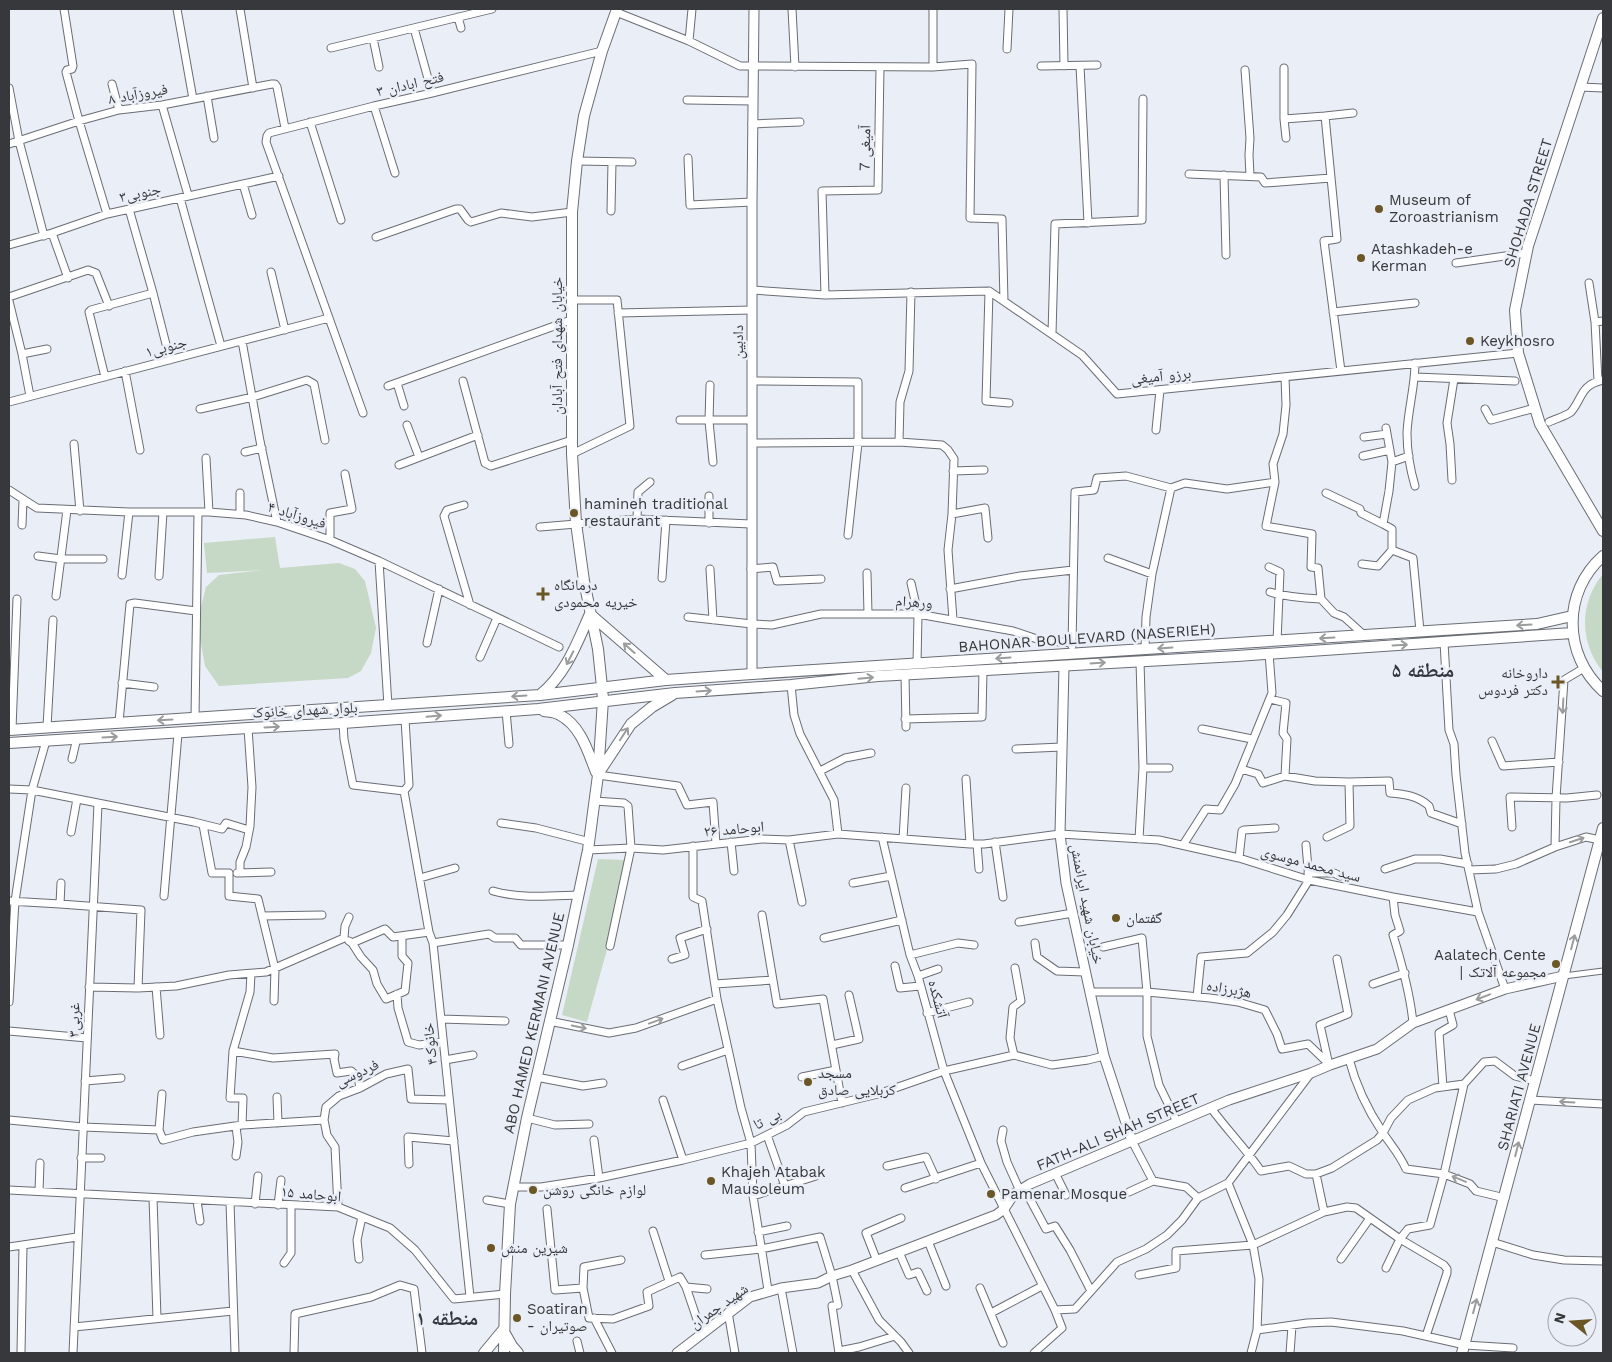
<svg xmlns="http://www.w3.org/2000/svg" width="1612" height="1362" font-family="'Work Sans','Noto Naskh Arabic',sans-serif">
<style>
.green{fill:#c6d9c6}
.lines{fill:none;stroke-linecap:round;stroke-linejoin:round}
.pedestrian-casing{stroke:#6a6d74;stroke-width:7}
.minor-casing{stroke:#6a6d74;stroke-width:9}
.tertiary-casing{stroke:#6a6d74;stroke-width:11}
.secondary-casing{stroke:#6a6d74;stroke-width:12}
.pedestrian{stroke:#fff;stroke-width:5}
.minor{stroke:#fff;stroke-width:7}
.tertiary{stroke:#fff;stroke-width:9}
.secondary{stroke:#fff;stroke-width:10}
.oneway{stroke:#9b9c9d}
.poi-dot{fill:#6b5625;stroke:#eaeef6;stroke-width:2}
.labels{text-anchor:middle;stroke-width:5;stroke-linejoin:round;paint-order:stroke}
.street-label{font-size:15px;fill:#37383b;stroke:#eaeef6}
.poi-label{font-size:15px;fill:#37383b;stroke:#eaeef6;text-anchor:start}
.district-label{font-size:20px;font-weight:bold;fill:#33363d;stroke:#eaeef6}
</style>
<rect width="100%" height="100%" fill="#eaeef6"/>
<!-- green -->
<path class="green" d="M275,537L280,568L339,563L355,569L365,581L376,628L371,653L361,671L348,678L219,686L205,666L200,638V611L206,587L219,575L263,570L207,573L204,543Z
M1603,574V672C1579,642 1579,603 1603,574Z
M598,859L625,860L608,946L587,1022L562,1015Z"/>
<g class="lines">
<defs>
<path id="pedestrian" d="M1564,976L1603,971"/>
<path id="minor" d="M64,9L73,66L72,69L67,70L66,72L79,121L107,214
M177,9L193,99
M240,9L253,88
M792,9L795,67
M1063,9L1064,66
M616,12L689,41L740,66L933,67L972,64L970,218L1002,219L1004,301
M458,17L461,28
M414,28L432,93
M373,38L379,67
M689,41L692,9
M331,48L492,9
M1007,49L1009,9
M1041,66L1097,65
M1080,66L1088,223
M933,67V9
M1284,68V119L1286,138
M1245,70L1250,138L1249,155L1250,176
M112,84L119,110
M1580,87L1603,88
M9,88L19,141L44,236
M207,96L214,138
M687,100L753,101
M162,105L188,195
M374,106L395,173
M1325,116L1353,113
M1284,119L1325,116L1337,239L1324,241L1341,371
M310,122L341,220
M752,124L800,122
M9,144L79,121L119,110L162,105L272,84H275L277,87L285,128
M688,158L690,205L752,202
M577,161L632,162
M1189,174L1261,177L1265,183L1331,178
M1224,175L1226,255
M243,184L252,215
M180,198L221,346
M129,209L153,293L170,360
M611,211L612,162
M52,233L68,278
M376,237L456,209H460L468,220L471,222L501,213L532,217L572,212
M9,245L52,233L107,214L279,176
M1456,263L1526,253
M271,272L285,330
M1589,283L1595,322L1598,381
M752,290L825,295L989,291L1082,355L1117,394L1518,353
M989,291L986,401L1009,403
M825,295L822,191L878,190L880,67
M9,297L88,270L96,273L109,306
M572,300H617L630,426L572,454
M9,301L22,354L30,396
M1333,312L1415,303
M618,313L752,310
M1595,322L1603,321
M1052,334L1055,224L1142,220L1143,99
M242,341L260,441L277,522
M22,354L47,349
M1415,363C1415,387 1408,409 1407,433C1407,451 1410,469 1415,486
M125,371L140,450
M105,377L89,312L91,310L153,293
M1285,377L1286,405L1283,434L1273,464L1275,482L1266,526L1312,534L1311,567L1318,568L1321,599L1334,613L1344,617L1364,635
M1415,377L1515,381
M463,381L485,463L491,466L572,440
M752,381L858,382V443L848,535
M397,383L404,406
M710,385L709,421L713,462
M388,386L571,320
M9,402L329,318
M200,409L253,397L307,380L314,384L325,440
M1485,409L1491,420L1535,408
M363,413L266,142L267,136L269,133L374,106L432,93L602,51
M680,420H752
M1549,422C1555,419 1566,416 1571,412C1583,398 1580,385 1603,380
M407,425L419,457
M1386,428L1392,462L1389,491L1383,524L1392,529V550L1413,558L1420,631
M1156,430L1160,390
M1364,437L1387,434
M899,442L900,402L909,371L911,292
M752,443L899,442L942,445L948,450L954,459L952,514L948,550L953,620
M74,444L80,511
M245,452L262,448
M1363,456L1390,450
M206,458L209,512
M1392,462L1409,456
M399,465L478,435
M953,471L984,470
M1452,480L1450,444L1447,423L1454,379
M1171,488L1185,483L1227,489L1275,482
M9,490L37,508L129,512H209L246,515L277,522L330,540L379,561L559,647
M1326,493L1360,509L1361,513L1383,524
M464,505L447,510L444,516L470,605
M240,514V493
M952,514L985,508L988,538
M637,519L638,492L650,482
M709,523V496
M22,525L23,500
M540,527L637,519L751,524
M330,540V513L352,509L345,474
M38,556L61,559H103
M1108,558L1152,574
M379,561L388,706
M1362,564L1378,566L1392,550
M1269,567L1280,572L1277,641
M710,569L713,620
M751,569L773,567L777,581L821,579
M867,573L868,614
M122,575L129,512
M159,576L163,512
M662,578L666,520
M911,583L918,614L917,664
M950,589L1020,576L1073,570
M1270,592C1287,597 1303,598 1321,599
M56,596L67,510
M688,617L752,624L772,625L821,614H918L1013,631L1040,640L1072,643
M1444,642L1449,730L1454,744L1456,775L1465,853L1478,912L1505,989
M427,643L439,589
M1072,646L1075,492L1094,490L1097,478L1126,476L1171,488
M1145,649L1146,617L1152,574L1171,488
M480,657L497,618
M905,675L906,727
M122,683L154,687
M791,685L794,715L800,734L834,800L838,834
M1270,699L1286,703L1283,733L1287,739L1285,776
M506,711L509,744
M195,718L198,513
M905,719L982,717L983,670
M119,722L130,604L135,603L196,611
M343,723L344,739L353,785L404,791
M47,727L53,620
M12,729L17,599
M1202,729L1252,739
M1492,741L1503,766L1559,762
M1016,749L1062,747
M72,759L77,738
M1143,768H1169
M1241,769L1258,774L1263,783L1285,776L1315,781L1349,782L1389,781L1390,793C1405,794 1418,796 1429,806L1431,813L1462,824
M820,771L845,758L871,753
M598,775L678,786L687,805L713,802L716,844
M966,779L970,844
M9,789L32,790L194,822L222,829L226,823L249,830
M404,791L429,932L433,943L470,1297
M404,791L409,785L405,719
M594,801L624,803L628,806L631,848L610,946
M501,823L536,828L590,842
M203,825L212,873H229V896L258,899L275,969L274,1001
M1512,827L1510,797L1567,798L1597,795
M71,832L77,799
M882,837L910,955L918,976L944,1071L981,1163L1055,1310L1062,1328L1034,1353
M1327,837L1350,826L1349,782
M903,839L906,788
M1139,839L1143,768L1140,661
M789,840L802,902
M731,842L734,871
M995,842L1003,897
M977,844L979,869
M1183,845L1206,809L1220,810L1235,784L1272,693L1269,653
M693,846V897L702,901L717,999L741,1108L751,1143L753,1196L768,1290
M1555,847L1556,798L1564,680L1584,668
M588,850L631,848L663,850L762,839L789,840L838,834L970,844H984L1060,834L1159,840L1239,858L1309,880L1393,897L1478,912
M1239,858L1242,831L1244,830L1275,828
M1385,869L1415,859H1440L1468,864
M1469,870L1496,869L1516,864L1555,847L1586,837L1600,840
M237,873L271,872
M240,873V862L246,847L250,826L252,787L248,728
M1308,873H1334L1340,876
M420,878L455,868
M853,883L891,876
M493,891C521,899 550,896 578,895
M164,896L178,734
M1393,897L1395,915L1400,931L1393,935C1402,964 1410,992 1413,1023
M9,901L60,904L141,910L138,988
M60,904L61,883
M762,915L777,1004L823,999L842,1103
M262,916L322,915
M1019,922L1073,913
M824,938L902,920
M349,941L352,943L385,929L393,937L429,932
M352,943L361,957L373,970L377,984L386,999L405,991L408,963L402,956V936
M433,943L489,934L495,938H515L521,945H568
M1035,943L1037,957L1057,971L1085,972
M1103,947L1142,938L1147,992V1036L1159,1085L1177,1122
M910,955L958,943L974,945
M672,959L685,955L680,938L707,929
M895,966L900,988L920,986
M251,974L250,992L233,1051L273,1058L335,1054L334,1059L337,1073L351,1071L358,1077L360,1088
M918,976L938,969
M715,984L773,980
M1373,984L1405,973
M89,987L138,988L176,986L229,975L266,972L344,938L345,926L349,917
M156,987L160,1035
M1090,992H1147L1210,998L1238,1002L1265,1010L1277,1034L1282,1049L1308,1044L1330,1065
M397,994L398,1008L408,1042L419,1045L443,1042
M1197,997L1201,957L1247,953L1273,932L1287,915L1309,880L1306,845
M9,1002L15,901L32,790L46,741
M927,1013L969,1002
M441,1019L505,1021
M549,1021L609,1033L636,1028L717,999
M9,1031L87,1038
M832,1045L859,1039L849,995
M233,1051L230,1098H243L242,1125
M1014,1055L1010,1038L1013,1007L1021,1001L1015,968
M1349,1059C1356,1086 1367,1109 1383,1133C1391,1145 1400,1155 1406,1169L1444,1174L1470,1184L1476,1191L1505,1198
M445,1060L473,1055
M1329,1065L1320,1025L1348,1014L1337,959
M682,1066L728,1050
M536,1077L583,1086L603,1083
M802,1077L836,1070
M85,1081L121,1078
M1443,1087L1439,1033L1453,1025L1449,1010
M277,1097L278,1123
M663,1100L683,1160
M1530,1100L1603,1104
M1211,1108C1227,1130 1246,1149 1261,1171L1289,1166L1306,1174H1316L1332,1168L1377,1140L1383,1133L1391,1118L1408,1100L1435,1088L1464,1084
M527,1118L555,1125L589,1124
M9,1120L83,1127L159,1130L163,1140L193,1132L242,1125L324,1120
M159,1130L162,1094
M1003,1130L1001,1141L1007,1162L1020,1191
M767,1135L785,1186
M594,1140L599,1178
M1132,1141L1153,1181L1186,1187L1198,1198L1228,1183L1311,1073
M236,1156L238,1142L236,1127
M81,1158H101
M409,1164L408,1137L454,1141
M887,1166L926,1157L936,1179
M1055,1173L1066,1195
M1228,1183L1253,1245L1259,1279L1257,1330L1251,1353
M514,1187H541L599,1178L683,1160L751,1143L787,1125L804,1112L878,1094L944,1071L1014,1055L1052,1065L1088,1060L1104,1056
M905,1188L981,1163
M1024,1188L1046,1229L1055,1226L1070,1250L1091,1291
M9,1190L338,1207L390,1228L415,1250L454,1299L505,1294
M39,1191L40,1163
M1129,1192L1153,1181
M753,1196L816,1176
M153,1198L157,1318
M487,1200L510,1204
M197,1201L200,1221
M230,1202L235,1353
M255,1204L258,1176
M278,1205L281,1180
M338,1207L335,1147L327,1135L324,1120L326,1107L339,1096L360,1088L386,1074L408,1069L411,1099L449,1100
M547,1209L555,1290L583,1288
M1324,1212L1347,1207L1356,1208L1400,1239L1444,1265L1447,1269V1273L1426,1336
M653,1231L669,1281
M758,1232L787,1226
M928,1241L946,1286
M1492,1242L1533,1255L1564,1260L1603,1261
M9,1247L77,1237
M899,1252L909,1275L918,1272L927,1291
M705,1255L761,1249L820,1237L832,1276L838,1305L832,1306L839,1353
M359,1259L357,1240L362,1217
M1341,1259L1370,1218
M621,1260L584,1267L583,1288L589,1318L613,1319L649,1306L647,1292L680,1277L686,1287L702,1334
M877,1261L866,1233L901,1218
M284,1263L291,1253V1205
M1386,1268L1400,1239L1408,1229L1430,1225L1444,1174L1464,1084L1484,1062L1495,1061L1515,1076L1535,1081
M852,1270L879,1320L901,1342L909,1353
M1139,1275L1176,1268V1251L1253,1245L1324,1212L1316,1174
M686,1287L707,1289
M781,1288L793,1353
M980,1288L1003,1343
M1055,1310L1075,1309L1117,1262L1146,1249L1167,1235L1182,1220L1198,1198
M728,1312L735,1353
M991,1313L1042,1286
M594,1318L612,1353
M74,1327L233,1311
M1257,1330L1307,1323L1331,1322L1403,1331L1465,1345L1513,1348
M577,1341L580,1353
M839,1351L859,1347L895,1336
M21,1353L23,1245
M73,1353L98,804
M294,1353L295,1314L371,1297L400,1285L414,1289L422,1353
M1290,1353L1292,1326"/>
<path id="tertiary" d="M1064,666L1060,834L1066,883L1104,1056L1132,1141
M752,674V202L754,9
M677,1353L750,1297L781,1288L818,1283L832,1276L852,1270L996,1215L1004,1209L1014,1194L1030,1184L1229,1100L1311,1073L1330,1065L1377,1049L1413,1023L1505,989L1563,976"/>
<path id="secondary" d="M1603,18L1528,246L1515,310L1518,353L1540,424L1603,531
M1603,556C1562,592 1563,655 1603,691
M540,695C566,674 577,643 590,614L666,680
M544,711C549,712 555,712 560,715C581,726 588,752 596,772
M9,730L540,695L666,680L752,674L1537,624L1572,616
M9,743L248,728L343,723L538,709L675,693L791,685L878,676L1237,656L1572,633
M598,774L631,724L652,707L672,695
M484,1353L503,1330L512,1346L518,1353
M504,1353L505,1294L510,1204L527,1118L568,945L588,850L598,775L603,700L602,687L598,649L584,581L576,523L572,454V212L577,161L584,116L602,51L617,9
M1462,1353L1603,828"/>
</defs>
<!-- pedestrian casing -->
<use href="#pedestrian" class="pedestrian-casing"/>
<!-- minor casing -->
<use href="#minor" class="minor-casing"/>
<!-- tertiary casing -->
<use href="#tertiary" class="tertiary-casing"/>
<!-- secondary casing -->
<use href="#secondary" class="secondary-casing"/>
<!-- pedestrian -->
<use href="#pedestrian" class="pedestrian"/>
<!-- minor -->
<use href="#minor" class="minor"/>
<!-- tertiary -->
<use href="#tertiary" class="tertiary"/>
<!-- secondary -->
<use href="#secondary" class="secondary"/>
</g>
<!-- one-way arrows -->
<defs><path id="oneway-shaft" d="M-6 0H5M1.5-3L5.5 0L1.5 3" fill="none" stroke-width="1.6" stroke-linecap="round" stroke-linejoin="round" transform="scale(1.25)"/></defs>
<g class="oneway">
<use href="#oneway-shaft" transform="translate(1524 625) rotate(176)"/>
<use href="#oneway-shaft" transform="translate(1327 638) rotate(177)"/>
<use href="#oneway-shaft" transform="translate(1400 645) rotate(-3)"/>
<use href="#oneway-shaft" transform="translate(629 648) rotate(-139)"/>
<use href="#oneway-shaft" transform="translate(1165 648) rotate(176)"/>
<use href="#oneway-shaft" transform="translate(570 658) rotate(117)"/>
<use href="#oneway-shaft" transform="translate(1003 658) rotate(176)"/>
<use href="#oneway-shaft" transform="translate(1098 663) rotate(-4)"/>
<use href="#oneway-shaft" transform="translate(866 678) rotate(-5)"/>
<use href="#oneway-shaft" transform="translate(704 691) rotate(-4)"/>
<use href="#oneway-shaft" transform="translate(519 696) rotate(176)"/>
<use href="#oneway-shaft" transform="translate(1563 706) rotate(93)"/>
<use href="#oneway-shaft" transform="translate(434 716) rotate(-5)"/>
<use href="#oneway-shaft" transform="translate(165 720) rotate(177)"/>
<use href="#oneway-shaft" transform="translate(272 727) rotate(-3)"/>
<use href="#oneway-shaft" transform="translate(624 734) rotate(-57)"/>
<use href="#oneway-shaft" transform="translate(110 737) rotate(-3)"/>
<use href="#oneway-shaft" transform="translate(1577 840) rotate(-18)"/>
<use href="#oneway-shaft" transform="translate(1573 942) rotate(-75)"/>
<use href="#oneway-shaft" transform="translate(1483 997) rotate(159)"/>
<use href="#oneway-shaft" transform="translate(656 1021) rotate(-20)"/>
<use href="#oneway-shaft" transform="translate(579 1027) rotate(12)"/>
<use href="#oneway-shaft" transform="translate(1567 1102) rotate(-177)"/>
<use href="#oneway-shaft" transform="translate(1517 1149) rotate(-76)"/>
<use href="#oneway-shaft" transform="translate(1459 1179) rotate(-158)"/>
<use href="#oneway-shaft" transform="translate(1475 1306) rotate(-75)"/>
</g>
<!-- markers -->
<g class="poi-dot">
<circle cx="1379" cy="209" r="5"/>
<circle cx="1361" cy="258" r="5"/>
<circle cx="1470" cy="341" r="5"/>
<circle cx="574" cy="513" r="5"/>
<path d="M540.5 586.5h5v5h5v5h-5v5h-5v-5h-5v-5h5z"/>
<path d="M1555.5 674.5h5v5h5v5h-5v5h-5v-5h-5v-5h5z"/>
<circle cx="1116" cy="918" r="5"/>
<circle cx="1556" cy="964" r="5"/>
<circle cx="808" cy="1082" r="5"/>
<circle cx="711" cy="1181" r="5"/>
<circle cx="533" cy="1190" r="5"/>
<circle cx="991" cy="1194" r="5"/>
<circle cx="491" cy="1248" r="5"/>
<circle cx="517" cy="1318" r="5"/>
</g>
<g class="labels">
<!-- street labels -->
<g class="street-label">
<text transform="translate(410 84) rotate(-13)" y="5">فتح ابادان ۳</text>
<text transform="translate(138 94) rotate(-10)" y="5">فیروزآباد ۸</text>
<text transform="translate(865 148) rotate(-89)" y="5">آمیغی 7</text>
<text transform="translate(140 193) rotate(-12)" y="5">جنوبی۳</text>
<text transform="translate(1528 203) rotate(-73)" y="5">SHOHADA STREET</text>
<text transform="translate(738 342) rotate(-90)" y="5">دادبین</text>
<text transform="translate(557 346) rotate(-90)" y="5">خیابان شهدای فتح آبادان</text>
<text transform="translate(166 347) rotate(-15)" y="5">جنوبی۱</text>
<text transform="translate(1161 376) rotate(-6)" y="5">برزو آمیغی</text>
<text transform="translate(297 515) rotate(17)" y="5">فیروزآباد ۴</text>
<text transform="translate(914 602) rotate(4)" y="5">ورهرام</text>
<text transform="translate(1087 638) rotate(-4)" y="5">BAHONAR BOULEVARD (NASERIEH)</text>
<text transform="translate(305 710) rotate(-3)" y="5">بلوار شهدای خانوک</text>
<text transform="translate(734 829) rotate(-5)" y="5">ابوحامد ۲۶</text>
<text transform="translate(1311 864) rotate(15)" y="5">سید محمد موسوی</text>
<text transform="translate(1087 904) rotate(79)" y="5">خیابان شهید ایرانمنش</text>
<text transform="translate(1229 989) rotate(10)" y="5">هژبرزاده</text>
<text transform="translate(938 999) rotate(75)" y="5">آتشکده</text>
<text transform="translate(74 1020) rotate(-88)" y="5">غربی۳</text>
<text transform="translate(534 1023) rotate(-77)" y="5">ABO HAMED KERMANI AVENUE</text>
<text transform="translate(430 1044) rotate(-96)" y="5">خانوک۴</text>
<text transform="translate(357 1073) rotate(-25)" y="5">فردوسی</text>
<text transform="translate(1519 1087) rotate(-75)" y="5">SHARIATI AVENUE</text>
<text transform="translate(767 1119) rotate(-28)" y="5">بی تا</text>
<text transform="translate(1118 1132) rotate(-23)" y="5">FATH-ALI SHAH STREET</text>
<text transform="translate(311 1194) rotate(5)" y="5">ابوحامد ۱۵</text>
<text transform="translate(719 1306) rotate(-35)" y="5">شهید چمران</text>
</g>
<!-- poi labels -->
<g class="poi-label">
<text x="1389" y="205">Museum of<tspan x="1389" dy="17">Zoroastrianism</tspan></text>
<text x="1371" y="254">Atashkadeh-e<tspan x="1371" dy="17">Kerman</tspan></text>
<text x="1480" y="346">Keykhosro</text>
<text x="584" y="509">hamineh traditional<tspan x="584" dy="17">restaurant</tspan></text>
<text x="554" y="590">درمانگاه<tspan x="554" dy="17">خیریه محمودی</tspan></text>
<text x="1548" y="678" text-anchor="end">داروخانه<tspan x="1548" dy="17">دکتر فردوس</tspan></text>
<text x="1126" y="923">گفتمان</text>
<text x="1546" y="960" text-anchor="end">Aalatech Cente<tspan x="1546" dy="17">| مجموعه آلاتک</tspan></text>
<text x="818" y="1078">مسجد<tspan x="818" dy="17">کربلایی صادق</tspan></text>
<text x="721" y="1177">Khajeh Atabak<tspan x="721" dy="17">Mausoleum</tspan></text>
<text x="543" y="1195">لوازم خانگی روشن</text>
<text x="1001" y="1199">Pamenar Mosque</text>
<text x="501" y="1253">شیرین منش</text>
<text x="527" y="1314">Soatiran<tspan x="527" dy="17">- صوتیران</tspan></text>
</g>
<!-- district labels -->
<g class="district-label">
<text x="1423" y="677">منطقه ۵</text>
<text x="447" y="1325">منطقه ۱</text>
</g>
</g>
<!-- border -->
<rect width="1612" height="1362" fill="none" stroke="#37383b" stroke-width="20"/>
<!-- north arrow -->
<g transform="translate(1572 1322) rotate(287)"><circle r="24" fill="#eaeef6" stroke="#a2a5ab"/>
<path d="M0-4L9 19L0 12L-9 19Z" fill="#6b5625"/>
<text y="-8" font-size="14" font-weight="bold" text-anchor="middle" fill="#37383b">N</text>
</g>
</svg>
